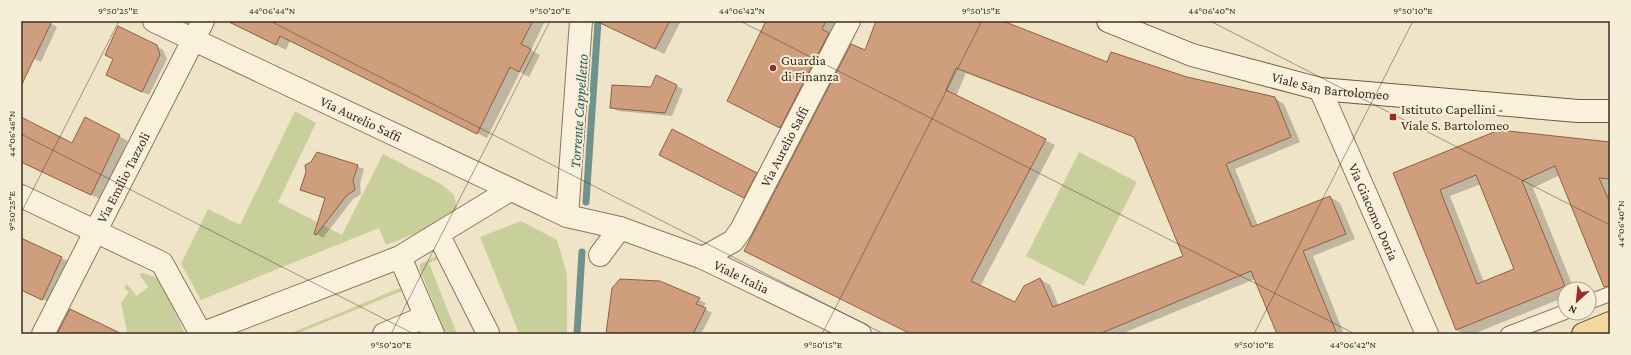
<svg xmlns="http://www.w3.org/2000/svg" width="1631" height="355" font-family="'Crimson Pro',serif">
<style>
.green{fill:#c9cf9b}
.shadow{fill:#0003;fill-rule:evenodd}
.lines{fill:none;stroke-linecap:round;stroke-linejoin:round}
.stream{stroke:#6f938a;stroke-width:7}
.building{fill:#cf9f7d;stroke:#8d5f41;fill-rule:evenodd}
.lane-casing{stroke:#8d765c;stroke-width:16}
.street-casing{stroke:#8d765c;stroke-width:24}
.secondary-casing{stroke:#6f573f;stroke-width:24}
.primary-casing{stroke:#5b4430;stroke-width:24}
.lane{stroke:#faf1dc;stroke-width:14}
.street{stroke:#faf1dc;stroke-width:22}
.secondary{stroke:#faf1dc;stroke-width:22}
.primary{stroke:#f3d9a0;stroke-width:22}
.ticks{fill:none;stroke:#3d2e20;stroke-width:1;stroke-opacity:0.45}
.poi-dot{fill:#9e2a2b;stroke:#f7eed8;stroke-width:1.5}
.labels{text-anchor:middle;stroke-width:4;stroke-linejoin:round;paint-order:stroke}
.poi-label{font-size:14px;fill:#3d2e20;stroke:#f7eed8;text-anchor:start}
.street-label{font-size:14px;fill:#3d2e20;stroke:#f7eed8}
.water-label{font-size:15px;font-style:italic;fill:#2f5d5a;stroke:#f7eed8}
.neatline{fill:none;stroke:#3d2e20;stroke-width:1.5}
.ticks-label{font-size:10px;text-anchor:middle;fill:#3d2e20}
</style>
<rect width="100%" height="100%" fill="#f0e4c8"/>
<!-- green -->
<path class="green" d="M295,111L316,123L278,202L342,235L383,154L441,184L454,195L457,208L442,223L386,245L379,228L201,300L181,264L208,209L240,225Z
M1079,152L1137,182L1084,286L1026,256Z
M521,221L557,240L567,275V334H517L519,333L480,237Z
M444,252L446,256L429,263L457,334H446L420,270V264Z
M397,270L412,308L409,307L402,291L296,334H289L400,288L394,272Z
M144,273L161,280L185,334H125L127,331L121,303L129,292L124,288L127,284L137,296L148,287L139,274Z"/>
<!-- shadow -->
<path class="shadow" d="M21,21H46L57,27L41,62L21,53Z
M255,21H545L531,50L540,55L529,77L520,72L487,138L290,41L286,50L260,37Z
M624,21H681L664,54L618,31Z
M767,21H839L790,133L738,106Z
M877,21H1000L1107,63L1187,77L1274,98L1284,104L1300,142L1235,169L1258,226L1330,197L1340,203L1355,239L1313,256L1344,334H1278L1255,279L1121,334H912L865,52ZM966,73L1136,138L1185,256L1059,306L1050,285L1040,279L1016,304L980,287L1055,145L956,96Z
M156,46L163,50L167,59L149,95L114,79L115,59Z
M677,86L683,89L672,116L618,111L611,107L652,88Z
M21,118L73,144L119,136L128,141L100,199L21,162Z
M1610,144V278L1560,175L1533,188L1574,289H1565V297L1473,334H1464L1457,330L1394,173ZM1481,184L1515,270L1484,282L1450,196Z
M669,159L756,174L765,179L753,202Z
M357,166L364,169L360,184L361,194L353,199L323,238L315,233L326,199L302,189Z
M21,242L68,261L49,302L21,289Z
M660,282L706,303L703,308L712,313L701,334H607Z"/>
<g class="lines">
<!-- stream -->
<path class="stream" d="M586,202L598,21
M577,334L582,252"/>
</g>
<!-- building -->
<path class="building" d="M21,21H52L21,86Z
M227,21H533L521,44L531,49L519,72L510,67L477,134L280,36L276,45Z
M596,21H670L655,49Z
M766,21H826L822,29L829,33L780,128L727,101Z
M876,21H1003L1107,62L1111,52L1187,77L1275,97L1291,137L1226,164L1252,227L1330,196L1346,234L1303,251L1337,334H1277L1251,271L1099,334H911L744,251L851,44L865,50ZM956,68L1134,137L1183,256L1053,307L1040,278L1024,286L1015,302L971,281L1046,139L946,90Z
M118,26L157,45L160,55L142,92L106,75L113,59L105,55Z
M656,75L677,85L665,113L610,108L612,85L651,87Z
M21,117L72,143L85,117L120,135L91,195L21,162Z
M672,129L757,173L744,198L659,155Z
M1499,130L1610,142V179L1599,178L1610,203V286L1604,287L1555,166L1522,181L1565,286L1456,330L1393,173ZM1476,175L1514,269L1477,284L1440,190Z
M317,152L358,165L353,180L355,190L347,195L316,235L314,234L325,198L300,190L306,172L305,165L311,162Z
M21,238L62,257L42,300L21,290Z
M620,279L660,281L700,298L696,304L706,308L693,334H606L612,288Z
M70,309L122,334H57Z"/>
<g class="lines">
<defs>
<path id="lane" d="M1589,302L1610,294
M1508,334L1565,312"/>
<g id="street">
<path id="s1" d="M154,21L567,216L620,228L703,258L860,334"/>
<path id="s2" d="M1320,89L1427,334"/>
<path d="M21,196L162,263L201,334L400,257L510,190"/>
<path d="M567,216L581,21"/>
<path d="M438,234L488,333"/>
<path d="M600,255L620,228"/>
<path d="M400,257L433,334"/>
<path id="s3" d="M703,258L733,241L741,230L849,21"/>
<path id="s4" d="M43,334L203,21"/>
<path d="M384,334L425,317"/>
</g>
<g id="secondary">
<path id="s5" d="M1108,21L1192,55L1320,89L1578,111H1610"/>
</g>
<path id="primary" d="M1583,334L1610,323"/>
</defs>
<!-- lane casing -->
<use href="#lane" class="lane-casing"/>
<!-- street casing -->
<use href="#street" class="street-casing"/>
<!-- secondary casing -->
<use href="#secondary" class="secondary-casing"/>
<!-- primary casing -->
<use href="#primary" class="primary-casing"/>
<!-- lane -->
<use href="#lane" class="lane"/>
<!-- street -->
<use href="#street" class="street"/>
<!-- secondary -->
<use href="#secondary" class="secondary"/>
<!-- primary -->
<use href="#primary" class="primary"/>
</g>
<!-- ticks -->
<path class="ticks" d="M270,21L884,334M740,21L1355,334M1210,21L1610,225M21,134L414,334M21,213L119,21M391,334L550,21M822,334L982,21M1254,334L1413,21"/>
<!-- markers -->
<g class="poi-dot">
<circle cx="773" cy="68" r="4"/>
<rect x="1389" y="113" width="8" height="8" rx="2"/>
</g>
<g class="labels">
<!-- poi labels -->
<g class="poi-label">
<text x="781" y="65">Guardia<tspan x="781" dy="16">di Finanza</tspan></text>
<text x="1401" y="114">Istituto Capellini -<tspan x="1401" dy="16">Viale S. Bartolomeo</tspan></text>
</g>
<!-- street labels -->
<g class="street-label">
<text dy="5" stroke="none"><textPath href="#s5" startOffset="233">Viale San Bartolomeo</textPath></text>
<text dy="5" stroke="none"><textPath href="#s1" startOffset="229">Via Aurelio Saffi</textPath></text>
<text dy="5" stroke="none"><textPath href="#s3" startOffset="142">Via Aurelio Saffi</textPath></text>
<text dy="5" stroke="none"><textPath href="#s4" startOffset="176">Via Emilio Tazzoli</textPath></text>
<text dy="5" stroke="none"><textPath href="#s2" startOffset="134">Via Giacomo Doria</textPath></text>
<text dy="5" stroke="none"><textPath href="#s1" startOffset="642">Viale Italia</textPath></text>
</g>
<!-- water labels -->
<g class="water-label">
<text transform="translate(579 111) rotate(-86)" y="5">Torrente Cappelletto</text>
</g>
</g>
<!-- border -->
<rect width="1631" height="355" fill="none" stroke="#f7eed8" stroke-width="44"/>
<!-- north arrow -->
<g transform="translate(1577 301) rotate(207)"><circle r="19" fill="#f7eed8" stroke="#ada18e"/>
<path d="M0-3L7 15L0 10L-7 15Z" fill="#9e2a2b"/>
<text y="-6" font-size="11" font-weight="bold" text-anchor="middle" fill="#3d2e20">N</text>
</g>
<rect x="22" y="22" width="1587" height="311" class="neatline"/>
<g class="ticks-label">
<text x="118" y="14">9°50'25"E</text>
<text x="272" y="14">44°06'44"N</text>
<text x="550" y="14">9°50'20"E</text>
<text x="742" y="14">44°06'42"N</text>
<text x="981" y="14">9°50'15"E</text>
<text x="1212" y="14">44°06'40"N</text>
<text x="1413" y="14">9°50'10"E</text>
<text transform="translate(11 134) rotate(-90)" y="4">44°06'46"N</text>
<text transform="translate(11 211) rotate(-90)" y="4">9°50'25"E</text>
<text transform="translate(1620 224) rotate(-90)" y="4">44°06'40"N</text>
<text x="391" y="348">9°50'20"E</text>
<text x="823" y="348">9°50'15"E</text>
<text x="1254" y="348">9°50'10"E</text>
<text x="1353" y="348">44°06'42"N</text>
</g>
</svg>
